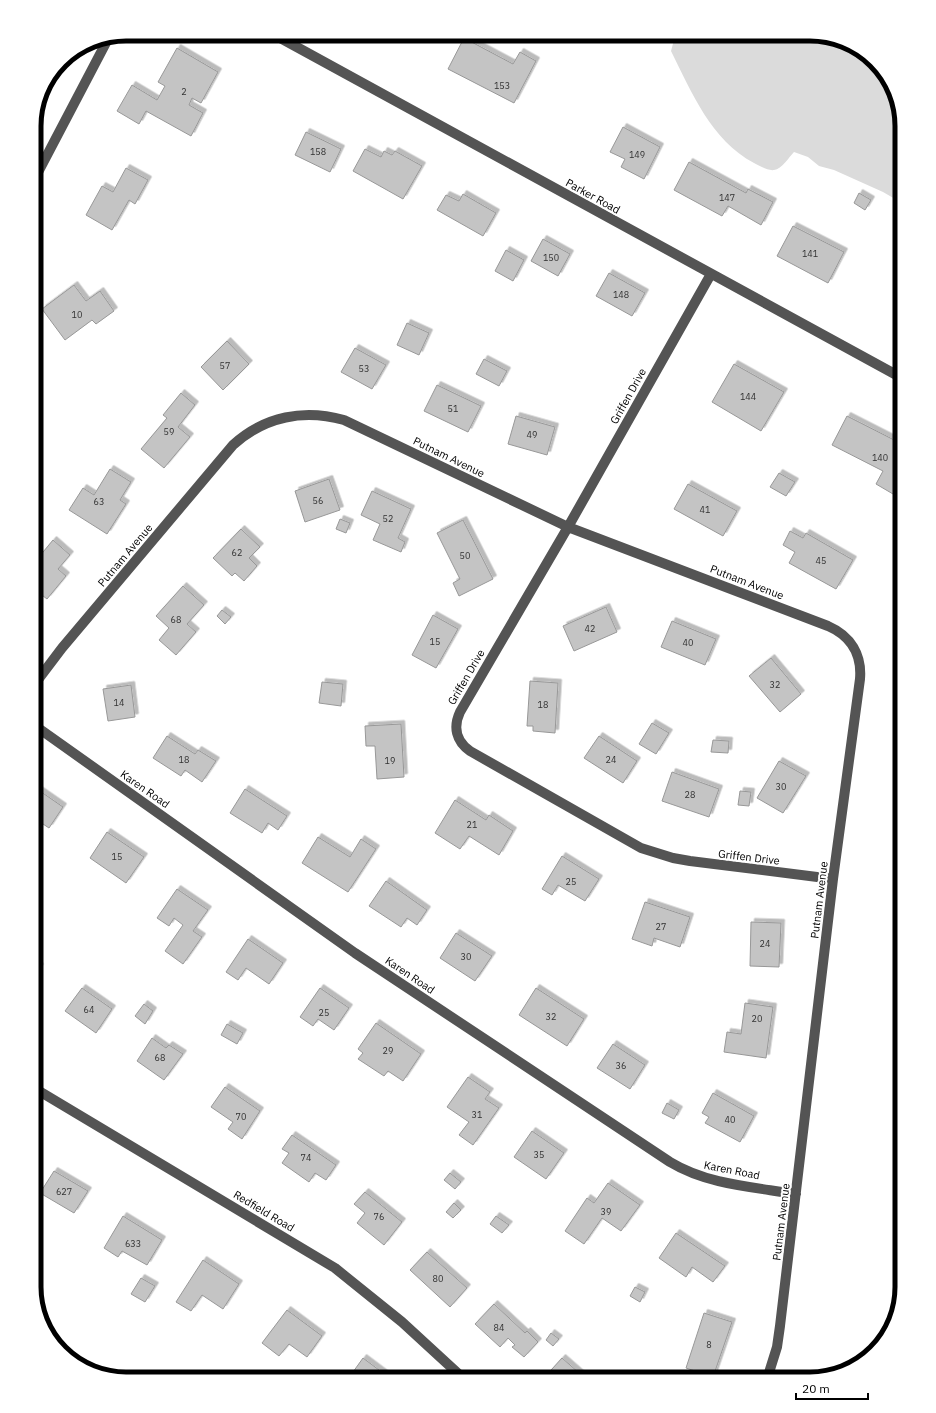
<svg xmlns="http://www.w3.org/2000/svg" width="936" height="1413" font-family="'IBM Plex Sans',sans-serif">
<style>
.green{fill:#dbdbdb}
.building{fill:#c4c4c4;stroke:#989898;filter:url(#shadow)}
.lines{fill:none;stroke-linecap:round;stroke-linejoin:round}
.minor{stroke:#545454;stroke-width:10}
.labels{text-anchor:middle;stroke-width:4;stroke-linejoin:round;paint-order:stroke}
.number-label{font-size:9px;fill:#313131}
.street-label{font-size:11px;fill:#000;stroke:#fff}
.rim{fill:none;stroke:#000;stroke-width:5}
</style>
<defs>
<filter id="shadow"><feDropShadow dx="3.5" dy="-3.5" stdDeviation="0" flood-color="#0004"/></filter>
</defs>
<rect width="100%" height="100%" fill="#fff"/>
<!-- green -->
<path class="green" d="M673,34H815L856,46L890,80L902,126V203L883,192L834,170L819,166L808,157L794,152C789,157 782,169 774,170C768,171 760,166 754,163C711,140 692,93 671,51L674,40Z"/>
<!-- building -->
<path class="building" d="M464,38L513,64L520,52L536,61L514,103L448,69Z
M177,48L218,72L201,103L192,98L189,105L203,113L191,136L146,111L139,124L117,111L132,85L157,100L165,86L158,82Z
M623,127L660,147L644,179L621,167L625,159L610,152Z
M306,132L341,149L330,172L295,155Z
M365,149L381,157L384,151L392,155L395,151L422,166L403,199L353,171Z
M689,162L746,193L748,189L773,202L761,225L728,206L722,216L674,190Z
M126,168L148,180L135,204L129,200L112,230L86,215L102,186L113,192Z
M859,193L871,200L865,210L854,203Z
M463,194L496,213L483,236L437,210L446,195L459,201Z
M793,226L844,252L828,283L777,256Z
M543,239L570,254L558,276L531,261Z
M506,250L524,260L513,281L495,271Z
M609,273L645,293L632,316L596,296Z
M74,285L86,301L100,291L114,311L96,324L92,320L65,340L42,309Z
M407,323L429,333L419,355L397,345Z
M227,341L249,364L223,390L201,367Z
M355,348L386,365L372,389L341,372Z
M484,359L507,371L499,386L476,374Z
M734,364L784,392L761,431L712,402Z
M437,385L481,406L468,432L424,411Z
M181,393L195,405L178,427L190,437L164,468L141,449L167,418L163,415Z
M516,416L555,427L547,455L508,444Z
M847,416L902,444V477L893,494L876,484L883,471L832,445Z
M110,469L131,482L120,500L126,504L107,534L69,510L83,488L94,495Z
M779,473L795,482L786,496L770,487Z
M329,479L340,510L305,522L295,491Z
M688,484L737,511L723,536L674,509Z
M372,491L411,509L398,538L405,542L401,552L373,540L380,524L361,515Z
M340,519L350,523L346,533L336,529Z
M463,520L493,579L459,596L453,583L460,579L437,533Z
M241,529L260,547L249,558L257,566L244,581L235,573L232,576L213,558Z
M790,531L803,538L806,533L853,560L836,589L789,563L795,552L783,545Z
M53,540L70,555L58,569L66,576L47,599L34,589V563Z
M183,586L204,605L187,624L196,632L176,655L159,640L169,628L156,616Z
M606,607L617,632L574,651L563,626Z
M222,610L231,617L225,624L217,616Z
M433,615L458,629L436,668L412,655Z
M672,621L716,639L705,665L661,647Z
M771,658L801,694L780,712L749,676Z
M530,681L558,683L555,733L533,731V726H527Z
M322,682L343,684L341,706L319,703Z
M131,685L135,717L108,721L103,689Z
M652,723L669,733L656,754L639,744Z
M401,724L404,777L377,779L375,746H366L365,726Z
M167,736L195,754L198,750L216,761L202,782L185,770L181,776L153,758Z
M599,736L637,761L623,783L584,758Z
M713,740L729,741L728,753L711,752Z
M779,761L806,776L783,813L757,798Z
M672,772L719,789L709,817L662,801Z
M37,789L63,807L49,828L34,818V793Z
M245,789L287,816L278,830L268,823L262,833L230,813Z
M740,791L751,792L749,806L738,805Z
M455,800L486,820L489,815L513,831L499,855L469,836L460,849L435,833Z
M107,832L144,857L126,883L90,858Z
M318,837L350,857L361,839L376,849L348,892L302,863Z
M562,856L599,879L585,901L558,885L552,895L542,889Z
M386,881L427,910L417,925L407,918L401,927L369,906Z
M177,889L208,910L193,931L202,937L183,964L165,951L183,925L174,918L169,926L157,918Z
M645,902L690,917L680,947L654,938L652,946L632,939Z
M751,922L781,923L779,967L750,966Z
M456,933L492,956L475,981L440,958Z
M248,939L283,963L269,984L246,968L238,980L226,972Z
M34,964L40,967L34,976Z
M82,988L112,1009L96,1033L65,1011Z
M320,988L349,1008L334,1030L318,1019L313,1026L300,1017Z
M536,988L584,1019L567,1046L519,1015Z
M745,1003L773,1007L766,1058L724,1052L727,1032L741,1034Z
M144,1004L153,1011L145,1024L135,1016Z
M376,1023L421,1054L403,1081L388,1071L384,1076L358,1059L363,1053L358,1049Z
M227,1024L243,1033L237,1044L221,1035Z
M152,1038L166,1048L169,1045L183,1054L164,1080L137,1061Z
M613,1044L645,1065L630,1089L597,1068Z
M468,1077L490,1092L485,1099L499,1108L473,1145L459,1135L469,1122L447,1107Z
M225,1087L260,1111L242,1139L228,1129L233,1122L211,1107Z
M713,1093L754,1116L740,1142L705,1123L709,1117L702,1113Z
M667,1103L679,1110L674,1119L662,1113Z
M532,1131L564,1153L546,1179L514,1157Z
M292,1135L336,1165L326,1180L315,1173L309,1182L282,1163L289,1153L282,1149Z
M54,1171L88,1191L74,1213L40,1193Z
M450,1173L461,1182L455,1189L444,1180Z
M608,1183L640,1205L621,1231L602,1218L584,1244L565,1231L587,1198L594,1203Z
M365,1192L402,1222L384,1245L357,1223L365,1213L354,1204Z
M454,1203L461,1210L453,1218L446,1212Z
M123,1216L162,1240L147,1265L122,1251L118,1257L104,1248Z
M496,1216L509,1225L502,1233L490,1224Z
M676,1233L725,1266L713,1282L692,1267L686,1277L659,1258Z
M427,1252L467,1288L450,1307L410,1270Z
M203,1260L239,1284L223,1309L202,1295L191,1311L176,1302Z
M141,1278L155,1286L145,1302L131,1294Z
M635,1287L645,1292L640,1302L630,1296Z
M494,1304L525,1333L527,1331L538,1342L524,1357L512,1347L515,1345L508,1338L500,1347L475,1324Z
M287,1310L322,1336L307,1357L289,1344L279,1356L262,1343Z
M704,1313L732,1322L713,1377L686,1368Z
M551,1333L559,1339L553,1346L546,1340Z
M363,1358L391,1379H348Z
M562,1358L586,1379H543Z"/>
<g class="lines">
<!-- minor -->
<path class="minor" d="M273,34L902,378
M34,180L109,37
M711,274L568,527L460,712C453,727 456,741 470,751L641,848L673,858L690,861L833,879
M34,685L62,648L233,445C265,416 304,409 344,420L568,527L828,626C851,636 862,655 860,679L833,879L780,1326L777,1347L767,1379
M34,725L355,953L670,1162C708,1185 754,1187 796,1194
M34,1088L335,1268L402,1322L464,1379"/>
</g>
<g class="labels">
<!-- number labels -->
<g class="number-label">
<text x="502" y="89">153</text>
<text x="184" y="95">2</text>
<text x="318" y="155">158</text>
<text x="637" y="158">149</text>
<text x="727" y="201">147</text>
<text x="810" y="257">141</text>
<text x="551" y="261">150</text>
<text x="621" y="298">148</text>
<text x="77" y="318">10</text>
<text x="225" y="369">57</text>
<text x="364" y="372">53</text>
<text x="748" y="400">144</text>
<text x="453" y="412">51</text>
<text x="169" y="435">59</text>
<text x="532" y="438">49</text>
<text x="880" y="461">140</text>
<text x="318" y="504">56</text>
<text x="99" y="505">63</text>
<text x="705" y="513">41</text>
<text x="388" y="522">52</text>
<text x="237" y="556">62</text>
<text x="465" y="559">50</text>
<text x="821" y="564">45</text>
<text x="176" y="623">68</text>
<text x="590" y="632">42</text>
<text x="435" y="645">15</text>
<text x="688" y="646">40</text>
<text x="775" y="688">32</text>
<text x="119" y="706">14</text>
<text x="543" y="708">18</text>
<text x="184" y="763">18</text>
<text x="611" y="763">24</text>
<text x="390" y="764">19</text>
<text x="781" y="790">30</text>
<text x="690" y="798">28</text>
<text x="472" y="828">21</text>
<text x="117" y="860">15</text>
<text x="571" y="885">25</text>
<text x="661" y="930">27</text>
<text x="765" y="947">24</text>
<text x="466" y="960">30</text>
<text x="89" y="1013">64</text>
<text x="324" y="1016">25</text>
<text x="551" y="1020">32</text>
<text x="757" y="1022">20</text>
<text x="388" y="1054">29</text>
<text x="160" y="1061">68</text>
<text x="621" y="1069">36</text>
<text x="477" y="1118">31</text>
<text x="241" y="1120">70</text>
<text x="730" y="1123">40</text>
<text x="539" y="1158">35</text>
<text x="306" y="1161">74</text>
<text x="64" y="1195">627</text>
<text x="606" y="1215">39</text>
<text x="379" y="1220">76</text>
<text x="133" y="1247">633</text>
<text x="438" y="1282">80</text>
<text x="499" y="1331">84</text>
<text x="709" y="1348">8</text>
</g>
<!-- street labels -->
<g class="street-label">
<text transform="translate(593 196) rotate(29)" y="4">Parker Road</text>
<text transform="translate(628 396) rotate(-61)" y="4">Griffen Drive</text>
<text transform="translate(449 457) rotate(26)" y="4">Putnam Avenue</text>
<text transform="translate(125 555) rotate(-50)" y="4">Putnam Avenue</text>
<text transform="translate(747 582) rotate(21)" y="4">Putnam Avenue</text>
<text transform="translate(466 677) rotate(-60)" y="4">Griffen Drive</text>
<text transform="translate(145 789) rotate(35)" y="4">Karen Road</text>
<text transform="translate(749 857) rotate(7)" y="4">Griffen Drive</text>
<text transform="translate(819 900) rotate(-83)" y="4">Putnam Avenue</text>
<text transform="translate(410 975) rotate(34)" y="4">Karen Road</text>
<text transform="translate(732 1170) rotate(11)" y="4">Karen Road</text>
<text transform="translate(264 1211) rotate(31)" y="4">Redfield Road</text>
<text transform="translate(781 1222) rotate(-83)" y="4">Putnam Avenue</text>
</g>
</g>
<!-- crop -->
<path d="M0 0H936V1413H0ZM126 41H810A85 85 0 0 1 895 126V1287A85 85 0 0 1 810 1372H126A85 85 0 0 1 41 1287V126A85 85 0 0 1 126 41Z" fill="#fff" fill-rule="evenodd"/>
<path class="rim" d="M126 41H810A85 85 0 0 1 895 126V1287A85 85 0 0 1 810 1372H126A85 85 0 0 1 41 1287V126A85 85 0 0 1 126 41Z"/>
<!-- scale -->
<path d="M796 1393v6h72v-6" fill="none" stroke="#000000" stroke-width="2"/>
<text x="802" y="1393" font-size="12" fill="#000000" stroke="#ffffff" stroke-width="3" paint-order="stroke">20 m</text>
</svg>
